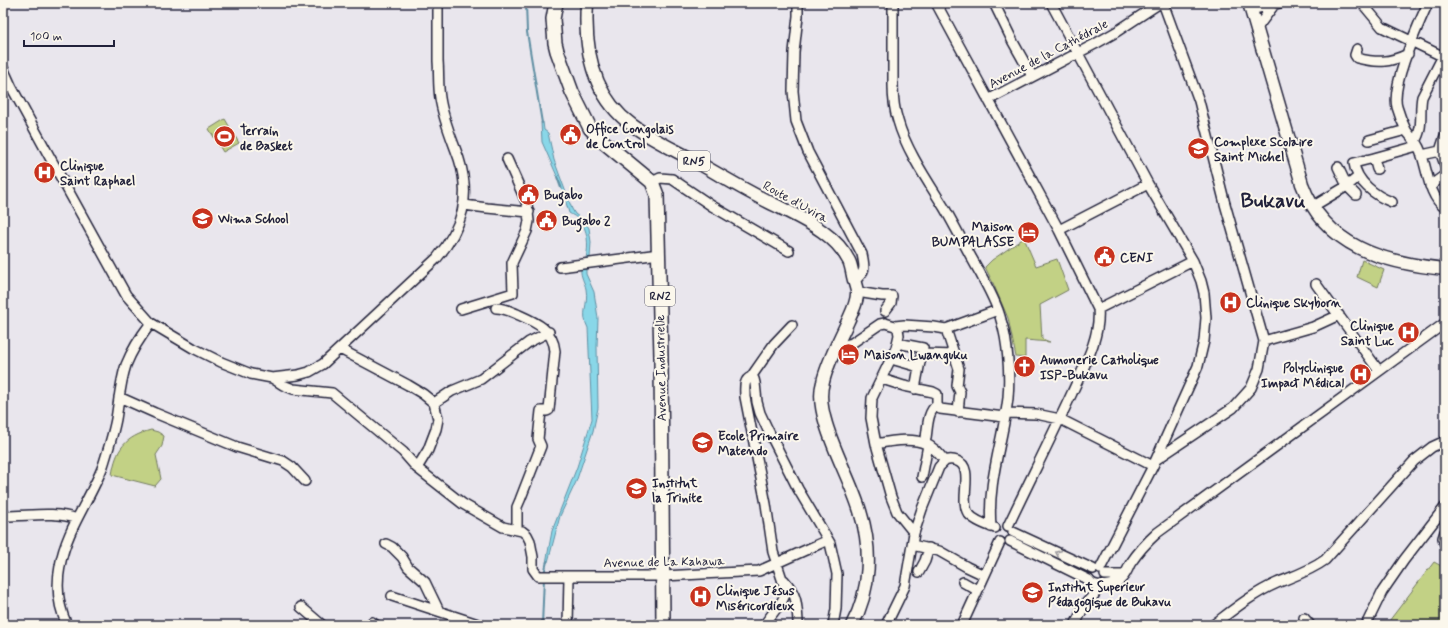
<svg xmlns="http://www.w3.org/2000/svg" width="1448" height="628" font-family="Mynerve,sans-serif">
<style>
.green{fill:#c2d185;stroke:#727a60}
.water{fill:#89d7e8;stroke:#608fa3}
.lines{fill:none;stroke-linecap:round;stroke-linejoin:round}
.stream{stroke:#608fa3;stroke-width:2}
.minor-casing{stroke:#22223b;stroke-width:12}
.major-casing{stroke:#22223b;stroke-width:15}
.highway-casing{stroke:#22223b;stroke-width:16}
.minor{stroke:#fbf7ec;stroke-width:9}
.major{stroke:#fbf7ec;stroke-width:12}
.highway{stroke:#fbf7ec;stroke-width:13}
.oneway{stroke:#99979c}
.labels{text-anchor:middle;stroke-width:4;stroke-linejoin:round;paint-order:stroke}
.shield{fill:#fbf7ec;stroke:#636270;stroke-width:1}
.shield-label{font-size:12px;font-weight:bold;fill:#22223b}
.street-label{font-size:13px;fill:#22223b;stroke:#fbf7ec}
.poi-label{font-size:13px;font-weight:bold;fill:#22223b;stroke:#fbf7ec;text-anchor:start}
.town-label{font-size:21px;font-weight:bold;fill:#22223b;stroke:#fbf7ec}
</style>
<rect width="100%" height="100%" fill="#e9e6ed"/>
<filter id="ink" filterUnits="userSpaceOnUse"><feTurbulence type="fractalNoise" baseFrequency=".025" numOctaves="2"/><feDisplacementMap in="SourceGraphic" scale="8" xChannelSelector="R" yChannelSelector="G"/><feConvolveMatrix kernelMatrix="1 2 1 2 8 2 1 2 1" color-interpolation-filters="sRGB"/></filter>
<g filter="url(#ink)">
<!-- green -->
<path class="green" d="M225,119L239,143L223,152L209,129Z
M1024,238L1036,266L1057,259L1068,290L1040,305L1042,339L1050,342L1025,340V358L1016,357L1008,318L993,283L985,267L992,260Z
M1362,260L1384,270L1378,287L1357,277Z
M151,430L158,432L164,436L162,446L156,455L161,479L155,486L112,475C116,449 125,437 151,430Z
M1434,562L1445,568V625H1386Z"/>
<!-- water -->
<path class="water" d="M541,122H543L544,130L548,133L554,160L572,209L575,214L583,220L589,228L591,242L590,258L586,267V274L594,292L598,318L597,347L598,408L593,431L576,482L560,516L548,562L546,563L552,531L577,467L592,419L588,328C580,313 589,305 586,289C585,283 580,276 581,269C581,263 584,262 586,258C589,246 588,228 579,220C577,217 572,215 569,213L561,185L542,142Z"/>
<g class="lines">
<!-- stream -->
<path class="stream" d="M526,3L527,32L542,123
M557,177L561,188
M544,574L547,561
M542,625L544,578"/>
<defs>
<path id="minor" d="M798,3V16L794,52L793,91L796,121L808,152L862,254C865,268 866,272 854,281
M893,3V85C893,97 894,109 898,121C906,150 929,183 945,209C957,230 968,252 980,273C988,288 997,303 1001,320C1008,342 1010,374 1008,398C1003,441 987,482 991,527
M936,3L1059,230L1098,309C1101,337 1083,368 1072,393C1051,438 1029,482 1008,526
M994,3L1013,42L1032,76
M1051,3L1148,184L1193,261L1201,281L1204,293L1206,318L1204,341L1198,366L1153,466L1100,569
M1362,3L1382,27L1442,56
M1428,3C1418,25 1391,86 1397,107C1399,114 1403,124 1406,130C1408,134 1411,136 1414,140C1417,143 1421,151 1422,156C1428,173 1429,196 1445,208
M1251,10L1280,3
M1257,28L1274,5
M1357,49L1355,55L1357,58C1377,63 1389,63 1408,54
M3,68L12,88L59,174L126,295L151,323L193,348L221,362L251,374L272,378L298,375L309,372L323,364L437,258C463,227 471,197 459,159C452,139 443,119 440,98C438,86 439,73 438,61C438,42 438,22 438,3
M988,100L1095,44L1116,32L1160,3
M1445,136L1440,151L1445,165
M1369,140L1406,130
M1415,141C1424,128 1419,111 1422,97L1445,52
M1422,155L1440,151
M1374,158L1354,163C1356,181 1375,196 1392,202
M1338,167L1347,186L1356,195
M1377,169L1374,158L1417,146
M652,182L660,178L672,179L712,206L789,251
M1430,186L1445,175
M464,205L487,208L529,212
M1312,207L1347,186L1358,177
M1059,230L1148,184
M560,267L659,254
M1316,284L1379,371
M857,292L882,296H892L891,303L885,311
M496,308C504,308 510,311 517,314C535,322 553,329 555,351L549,410L547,411H541L538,439L541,446L520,500L517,507V529
M461,309L513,293L512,263L527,231L529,221L527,204L507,159
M1098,309L1193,261
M895,326L898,329L899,335L896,348L872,398L871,418L876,444L891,497L897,512L914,533
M946,329L959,369L957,386L960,392L958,412
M1264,341L1313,327L1339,315
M897,343L923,348L919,367
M837,347L852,343L880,324L885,323L895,326L904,325L934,327L946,329L998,310
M340,349L408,385L423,394L434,403L438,419L436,429L428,450L417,468
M923,354L955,355
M891,359L919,367L915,389
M751,377L774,344L792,325
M272,378L283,385L293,389L332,393L403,452L417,468L463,504L503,527L522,531L527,535L530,541L533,557V569L538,576H663L759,571L828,540
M882,379L904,386L933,392L937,394V405L940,409L1004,417
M119,397L155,413L237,447L283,461L292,467L305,481
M434,403L452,391L481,379L529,342L549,332
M1005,413L1036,414L1060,419L1153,466
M925,443C928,432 926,412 937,405
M876,444C890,441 912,437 926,444C934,447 939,454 945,461
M1157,459L1233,408L1251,388L1259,369L1264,341L1225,204L1199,101L1163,3
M922,477L928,445
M3,511L6,516C30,516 54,511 77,519
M1013,532L1093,569
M1445,532L1443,538L1445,545
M1010,541L1089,580C1094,589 1116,586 1122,578C1126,574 1128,569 1130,564C1138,552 1147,542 1157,533L1445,323
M386,544L392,547L402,557L408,567L425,582L439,611
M912,545L939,551L967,567L984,575
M919,572L925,561L929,548
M1105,575H1124
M784,580C797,594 797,604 798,622
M963,582L977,590
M392,596L481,625
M301,607L322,625
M1304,618L1310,625
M372,622L376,625
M67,625C58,606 56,587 60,566C66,530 90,500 103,466C108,450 113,435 116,419C119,401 120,383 126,365C132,350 141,336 151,323
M568,625L569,576
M764,625L782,601L785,595V588L773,552L766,504L745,397C745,389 743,380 751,377L754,379L755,383L757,402L760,413L767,428L798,489L830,543L837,574L836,609L833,625
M886,625L905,586L914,533L922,509L939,467L945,461C949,459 952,459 957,461C975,467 959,499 968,513C973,520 986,525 995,528
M962,625L1000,542
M1075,625L1085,604L1094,595L1099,586
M1213,625C1233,610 1254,593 1277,583C1294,576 1310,571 1325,560L1414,461L1432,447L1445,441
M1366,625L1382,592L1404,560L1445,507"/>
<path id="major" d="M587,3C584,49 592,96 632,125C651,139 673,149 693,160C722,176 749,193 779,207C804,220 835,233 849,261C851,265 852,271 853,276C854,281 856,286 857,291C858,301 852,312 848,321C840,339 827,363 823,382C819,395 822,411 826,424C835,454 851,482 860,511C872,549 871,590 852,625
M1249,3L1302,184C1325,247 1384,263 1445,269"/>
<path id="highway" d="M556,3L553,19L555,43L557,51L572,92L590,128L600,139L652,182L657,195L661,357L663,625"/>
</defs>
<!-- minor casing -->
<use href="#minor" class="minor-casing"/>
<!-- major casing -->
<use href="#major" class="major-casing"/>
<!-- highway casing -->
<use href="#highway" class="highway-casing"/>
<!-- minor -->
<use href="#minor" class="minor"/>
<!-- major -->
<use href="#major" class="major"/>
<!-- highway -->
<use href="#highway" class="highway"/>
</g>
<!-- one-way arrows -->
<defs><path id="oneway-chevron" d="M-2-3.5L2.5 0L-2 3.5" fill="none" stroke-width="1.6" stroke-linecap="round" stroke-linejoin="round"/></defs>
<use class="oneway" href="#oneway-chevron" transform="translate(1058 553) rotate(-155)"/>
</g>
<!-- icons -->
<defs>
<symbol id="civic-disc" viewBox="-11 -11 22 22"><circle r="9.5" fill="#c8321e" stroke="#fbf7ec"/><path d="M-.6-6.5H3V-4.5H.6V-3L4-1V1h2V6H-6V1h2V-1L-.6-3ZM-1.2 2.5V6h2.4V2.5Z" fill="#fff"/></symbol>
<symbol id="stadium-disc" viewBox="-11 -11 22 22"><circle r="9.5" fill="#c8321e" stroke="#fbf7ec"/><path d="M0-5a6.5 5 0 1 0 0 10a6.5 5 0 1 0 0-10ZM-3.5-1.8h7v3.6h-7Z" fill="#fff"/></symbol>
<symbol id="school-disc" viewBox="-11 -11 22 22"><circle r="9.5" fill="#c8321e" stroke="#fbf7ec"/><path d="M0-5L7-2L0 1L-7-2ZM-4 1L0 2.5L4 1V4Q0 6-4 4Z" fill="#fff"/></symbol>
<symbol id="hospital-disc" viewBox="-11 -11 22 22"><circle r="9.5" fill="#c8321e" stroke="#fbf7ec"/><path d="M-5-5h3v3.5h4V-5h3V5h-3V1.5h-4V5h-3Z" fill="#fff"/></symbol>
<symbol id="hotel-disc" viewBox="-11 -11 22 22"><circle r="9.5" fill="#c8321e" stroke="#fbf7ec"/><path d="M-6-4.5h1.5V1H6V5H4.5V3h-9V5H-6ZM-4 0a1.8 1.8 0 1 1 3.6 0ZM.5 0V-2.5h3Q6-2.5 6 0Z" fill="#fff"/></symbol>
<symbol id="church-disc" viewBox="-11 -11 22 22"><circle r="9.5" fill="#c8321e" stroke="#fbf7ec"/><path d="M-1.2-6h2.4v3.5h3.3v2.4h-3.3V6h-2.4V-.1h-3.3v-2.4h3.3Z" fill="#fff"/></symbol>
</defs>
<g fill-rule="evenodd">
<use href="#civic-disc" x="558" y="122" width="25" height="25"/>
<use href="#stadium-disc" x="212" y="124" width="25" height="25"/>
<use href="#school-disc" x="1186" y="136" width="25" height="25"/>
<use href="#hospital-disc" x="32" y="160" width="25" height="25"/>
<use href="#civic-disc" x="516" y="182" width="25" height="25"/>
<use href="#school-disc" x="190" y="206" width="25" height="25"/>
<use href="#civic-disc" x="534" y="208" width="25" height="25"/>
<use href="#hotel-disc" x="1016" y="220" width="25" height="25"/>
<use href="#civic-disc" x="1092" y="244" width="25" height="25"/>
<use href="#hospital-disc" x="1218" y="290" width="25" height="25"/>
<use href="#hospital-disc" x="1396" y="320" width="25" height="25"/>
<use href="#hotel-disc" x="836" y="342" width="25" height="25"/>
<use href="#church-disc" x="1012" y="354" width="25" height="25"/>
<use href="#hospital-disc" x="1348" y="362" width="25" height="25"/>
<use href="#school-disc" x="690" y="430" width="25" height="25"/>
<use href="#school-disc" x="624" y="476" width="25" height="25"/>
<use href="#school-disc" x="1020" y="580" width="25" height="25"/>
<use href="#hospital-disc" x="688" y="584" width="25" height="25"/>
</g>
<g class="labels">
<!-- shield labels -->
<g class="shield">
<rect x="678" y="151" width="32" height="20" rx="3"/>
<rect x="645" y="286" width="30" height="20" rx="3"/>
</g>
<g class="shield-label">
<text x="694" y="165">RN5</text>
<text x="660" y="300">RN2</text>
</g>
<!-- street labels -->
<g class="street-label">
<text transform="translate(1048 53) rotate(-28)" y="5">Avenue de la Cathédrale</text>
<text transform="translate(796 201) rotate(29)" y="5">Route d'Uvira</text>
<text transform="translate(660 368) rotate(-91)" y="5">Avenue Industrielle</text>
<text transform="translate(664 561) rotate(-1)" y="5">Avenue de La Kahawa</text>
</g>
<!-- poi labels -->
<g class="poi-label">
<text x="586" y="133">Office Congolais<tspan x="586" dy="15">de Control</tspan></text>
<text x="240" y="135">Terrain<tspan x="240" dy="15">de Basket</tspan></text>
<text x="1214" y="146">Complexe Scolaire<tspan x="1214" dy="15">Saint Michel</tspan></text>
<text x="60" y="170">Clinique<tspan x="60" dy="15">Saint Raphael</tspan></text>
<text x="544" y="199">Bugabo</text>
<text x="218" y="223">Wima School</text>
<text x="562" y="225">Bugabo 2</text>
<text x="1014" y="231" text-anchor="end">Maison<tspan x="1014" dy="15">BUMPALASSE</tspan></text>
<text x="1120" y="262">CENI</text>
<text x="1246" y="307">Clinique Skyborn</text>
<text x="1394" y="330" text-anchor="end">Clinique<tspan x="1394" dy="15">Saint Luc</tspan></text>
<text x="864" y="359">Maison Lwanguku</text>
<text x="1040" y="364">Aumonerie Catholique<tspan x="1040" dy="15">ISP-Bukavu</tspan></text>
<text x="1344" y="372" text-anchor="end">Polyclinique<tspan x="1344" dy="15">Impact Médical</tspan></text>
<text x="718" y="440">Ecole Primaire<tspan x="718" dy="15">Matendo</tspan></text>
<text x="652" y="487">Institut<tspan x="652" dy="15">la Trinite</tspan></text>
<text x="1048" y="591">Institut Superieur<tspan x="1048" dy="15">Pédagogique de Bukavu</tspan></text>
<text x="716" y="595">Clinique Jésus<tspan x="716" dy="15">Miséricordieux</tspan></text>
</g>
<!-- town labels -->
<g class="town-label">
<text x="1273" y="207">Bukavu</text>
</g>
</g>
<!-- margin -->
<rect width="1448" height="628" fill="none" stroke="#fbf7ec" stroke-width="16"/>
<rect x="8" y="8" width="1432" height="612" fill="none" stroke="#22223b" stroke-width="1.5" filter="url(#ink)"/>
<!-- scale -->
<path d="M24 40v6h90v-6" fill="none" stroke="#22223b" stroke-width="2"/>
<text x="30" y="40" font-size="12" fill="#22223b" stroke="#fbf7ec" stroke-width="3" paint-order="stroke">100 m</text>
</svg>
